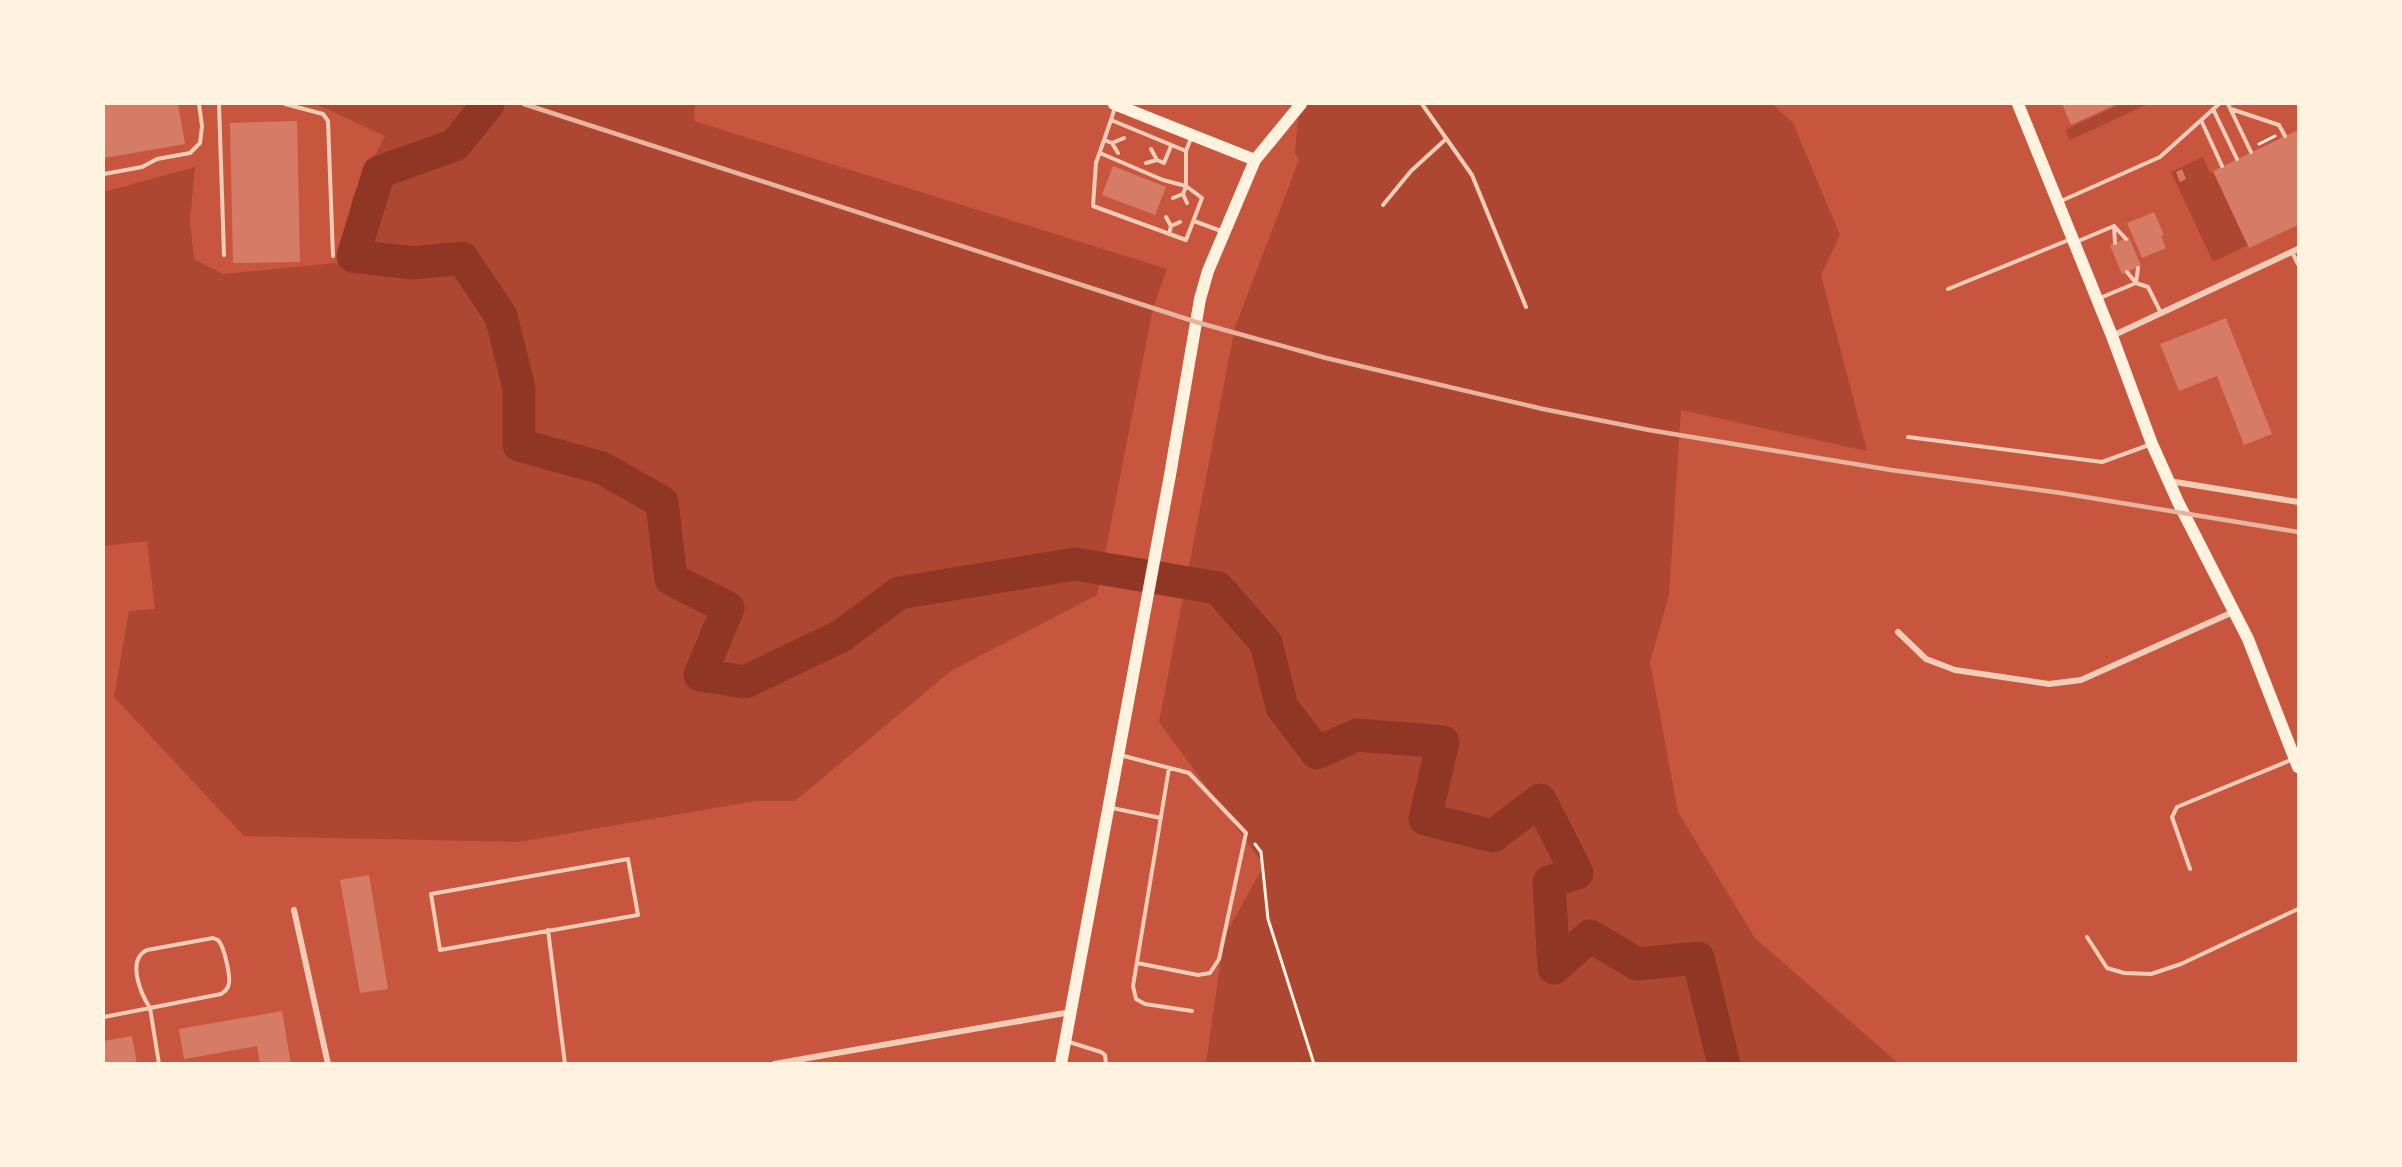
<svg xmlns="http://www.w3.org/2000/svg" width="2402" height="1167" font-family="Figtree,sans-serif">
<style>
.green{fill:#ae4732}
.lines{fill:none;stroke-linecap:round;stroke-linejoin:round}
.river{stroke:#8f3625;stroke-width:33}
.building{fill:#d67c66}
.path{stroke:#fff3e0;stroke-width:3}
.service{stroke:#f1ccb7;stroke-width:4}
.minor{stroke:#f1ccb7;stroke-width:6}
.primary{stroke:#fff3e0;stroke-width:12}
.rail{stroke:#e9b49f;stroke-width:4.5}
</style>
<rect width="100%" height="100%" fill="#c8553d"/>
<!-- green -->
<path class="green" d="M316,104H695L694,121L1167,269L1153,308L1097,595L951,671L795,801H755L519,842L244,836L114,697L129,611L155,609L147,541L104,546V192L195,167L190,220L194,259L223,274L345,262L352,199L385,136Z
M1299,104H1772L1793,123L1840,235L1821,275L1867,451L1681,410L1669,595L1650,662L1678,812L1755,938L1898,1063H1206L1224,937L1264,865L1159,722L1235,327L1299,160L1295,153Z
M2121,104H2148L2070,140L2065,130Z
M2203,157L2210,173L2213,172L2248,245L2213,262L2171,172Z"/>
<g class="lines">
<!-- river -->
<path class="river" d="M488,104L455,145L379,172L353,256L413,263L462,258L501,316L519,388V445L602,468L662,502L671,579L728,608L700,675L745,682L841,636L899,593L1075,564L1218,588L1266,643L1282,707L1317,753L1357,735L1443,742L1425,819L1493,836L1540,800L1577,873L1549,882L1554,968L1590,936L1637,964L1698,958L1724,1064"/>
</g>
<!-- building -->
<path class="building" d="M104,104H178L185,144L104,158Z
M2062,104H2117L2071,125Z
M297,121L300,262L233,263L230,123Z
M2298,130V225L2249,248L2213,171Z
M1113,166L1166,187L1155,215L1102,195Z
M2182,169L2186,179L2180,182L2176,172Z
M2154,212L2164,235L2161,236L2166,248L2142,258L2127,223Z
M2129,237L2141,266L2122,274L2110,245Z
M2226,318L2272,434L2244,445L2217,376L2179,391L2160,344Z
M369,875L388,989L360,993L340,880Z
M282,1011L291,1064H260L257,1046L184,1059L179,1029Z
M132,1036L137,1064H104V1041Z"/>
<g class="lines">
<!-- path -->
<path class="path" d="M2259,144L2275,136
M1255,844L1261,852L1268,919L1314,1064"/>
<!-- service -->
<path class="service" d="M219,104L224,255
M285,104L323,114L328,121L333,256
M1422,104L1472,175L1526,307
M2228,104L2251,152
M2213,109L2237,159
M2231,109L2279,125L2285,136
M1111,120L1186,151V186L1202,198L1186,240L1093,206L1096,163Z
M1111,120L1115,107
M2201,120L2222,166
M1104,140L1112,143L1124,138
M1112,143L1118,153
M1186,151L1191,138
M1100,153L1163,180L1186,186L1183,194
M1157,160L1164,163L1171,146
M1146,163L1157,160L1151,149
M104,174L142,167L157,159L190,153L200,143L202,126L199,104
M1173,198L1183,194L1187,203
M2061,201L2160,157L2219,104
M1383,205L1411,171L1446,139
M1166,217L1171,226
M1194,221L1221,231
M1169,234L1171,226L1180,222
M2076,242L2114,226
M2115,243L2114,226L2126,239
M2292,252L2298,264
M2127,272L2136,283L2138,268
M1948,289L2071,239
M2100,298L2136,283L2148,287L2161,313
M1908,437L2102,462L2149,445
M1120,755L1189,773L1246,833L1219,959L1210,973L1198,975L1137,963
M1169,768L1133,986L1136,999L1145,1004L1192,1011
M1112,808L1161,818
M628,859L638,915L440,950L431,894Z
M2190,869L2172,817L2177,807L2291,760
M548,930L565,1064
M2087,937L2107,968L2124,973L2151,974L2181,964L2298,909
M213,938L218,940C224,946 232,979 228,987C226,991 224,992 221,994L150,1008C141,994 126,960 147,950Z
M104,1017L150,1008L159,1064
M1066,1041L1101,1052L1105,1055L1106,1064"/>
<!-- minor -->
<path class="minor" d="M2112,336L2298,249
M2169,481L2298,502
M1898,632L1926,659L1955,670L2049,684L2081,680L2233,612
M294,910L328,1064
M774,1064L1071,1012"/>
<!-- primary -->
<path class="primary" d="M1114,104L1255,160
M2018,104L2112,336L2152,444L2178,502L2248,639L2298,767
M1061,1064L1170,475L1200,299L1208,271L1255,160L1301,104"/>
<!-- rail -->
<path class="rail" d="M524,104L1196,322L1326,358L1543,409L1649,430L1891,470L2061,493L2298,532"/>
</g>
<!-- border -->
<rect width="2402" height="1167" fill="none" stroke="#fff3e0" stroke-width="210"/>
</svg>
